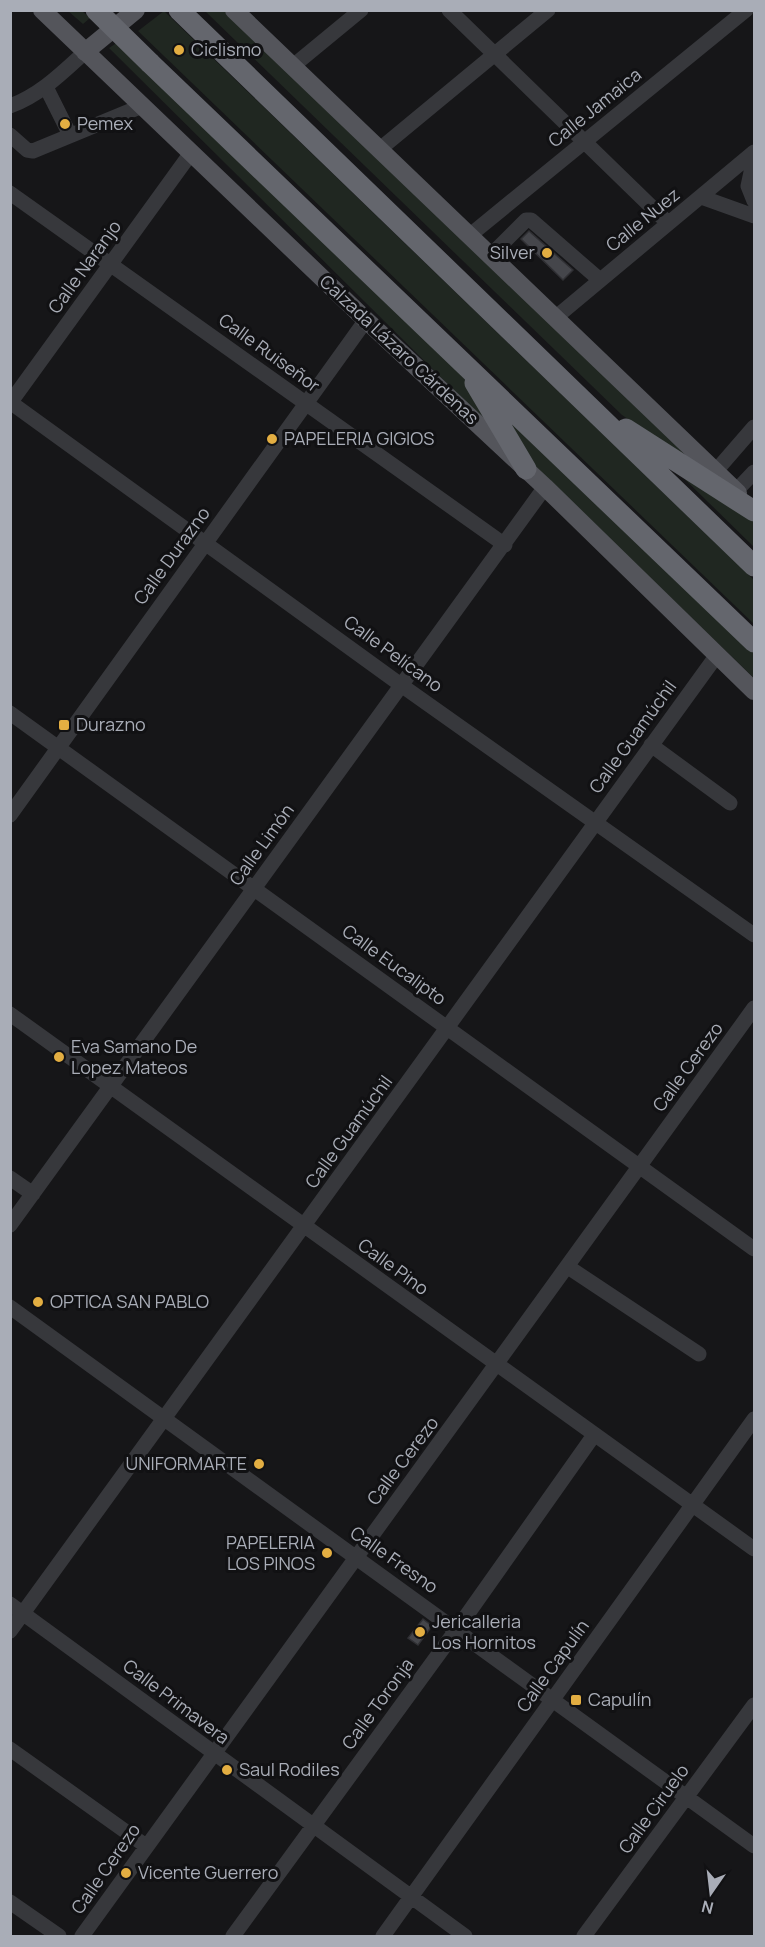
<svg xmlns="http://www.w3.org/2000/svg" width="765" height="1947" font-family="Manrope,sans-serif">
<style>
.green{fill:#202721}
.building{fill:#45464b;stroke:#303034;stroke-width:1.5}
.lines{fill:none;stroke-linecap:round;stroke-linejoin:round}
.minor{stroke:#37383c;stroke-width:15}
.major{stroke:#54555b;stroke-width:18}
.highway{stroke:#64666d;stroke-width:21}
.highway-bridge{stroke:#64666d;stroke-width:21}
.poi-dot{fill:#e3ae42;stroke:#111113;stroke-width:2}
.labels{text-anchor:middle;stroke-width:6;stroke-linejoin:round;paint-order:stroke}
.poi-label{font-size:18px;fill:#a9adb7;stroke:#111113;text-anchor:start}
.street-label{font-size:18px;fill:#a9adb7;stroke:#111113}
</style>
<rect width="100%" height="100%" fill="#161618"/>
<!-- green -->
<path class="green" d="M68,11H82L90,18L83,24Z
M164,11L754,580V624L138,31Z
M205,11H225L711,475L622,415Z
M118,42L454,359L494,430L109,48Z
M497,399L754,649V678L534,466Z
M661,456L754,519V547Z"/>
<!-- building -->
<path class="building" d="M529,231L573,270L563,280L521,239Z
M423,1619L432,1626L418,1645L408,1638Z"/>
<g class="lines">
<!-- minor -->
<path class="minor" d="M449,10L668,223
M293,66L361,10
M46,87L70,135
M10,106C40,95 62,73 85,52
M10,135L27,150L33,151L142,106
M380,149L548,10
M754,158L748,186L754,201
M10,193L505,545
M701,197L754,216
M469,236L746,10
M490,256L526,220H531L600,280
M555,318L754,152
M10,402L401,685L754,935
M10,403L191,153
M715,472L754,427
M736,491L754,472
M10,713L754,1249
M651,745L730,803
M10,815L366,320
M10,1014L754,1549
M10,1178L33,1194
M10,1225L545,487
M568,1267L699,1354
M10,1307L754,1846
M10,1604L465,1936
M10,1631L717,655
M10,1749L146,1846
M10,1902L59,1936
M82,1936L754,1008
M233,1936L457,1629L594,1435
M383,1936L754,1419
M584,1936L754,1705"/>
<!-- major -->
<path class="major" d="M42,10L366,320L545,487L754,691
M234,10L738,493
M85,52L136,10"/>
<!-- highway -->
<path class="highway" d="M179,10L754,566
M150,63L754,642
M475,383L526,469
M626,429L754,511"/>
<!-- highway-bridge -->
<path class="highway-bridge" d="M96,10L150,63"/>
</g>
<!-- markers -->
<g class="poi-dot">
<circle cx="179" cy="50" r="6"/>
<circle cx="65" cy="124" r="6"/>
<circle cx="547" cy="253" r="6"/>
<circle cx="272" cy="439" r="6"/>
<rect x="58" y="719" width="12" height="12" rx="3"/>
<circle cx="59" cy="1057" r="6"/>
<circle cx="38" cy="1302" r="6"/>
<circle cx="259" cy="1464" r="6"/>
<circle cx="327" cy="1553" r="6"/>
<circle cx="420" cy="1632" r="6"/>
<rect x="570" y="1694" width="12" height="12" rx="3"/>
<circle cx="227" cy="1770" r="6"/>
<circle cx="126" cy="1873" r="6"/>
</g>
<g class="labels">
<!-- poi labels -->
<g class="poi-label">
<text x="191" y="56">Ciclismo</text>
<text x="77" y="130">Pemex</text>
<text x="535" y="259" text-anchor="end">Silver</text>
<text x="284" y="445">PAPELERIA GIGIOS</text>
<text x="76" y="731">Durazno</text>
<text x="71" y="1053">Eva Samano De<tspan x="71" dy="21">Lopez Mateos</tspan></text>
<text x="50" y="1308">OPTICA SAN PABLO</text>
<text x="247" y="1470" text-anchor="end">UNIFORMARTE</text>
<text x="315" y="1549" text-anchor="end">PAPELERIA<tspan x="315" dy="21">LOS PINOS</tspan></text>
<text x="432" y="1628">Jericalleria<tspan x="432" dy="21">Los Hornitos</tspan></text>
<text x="588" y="1706">Capulín</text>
<text x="239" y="1776">Saul Rodiles</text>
<text x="138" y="1879">Vicente Guerrero</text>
</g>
<!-- street labels -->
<g class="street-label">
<text transform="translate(595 108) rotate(-39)" y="6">Calle Jamaica</text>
<text transform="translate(643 220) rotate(-39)" y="6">Calle Nuez</text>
<text transform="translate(85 267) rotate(-54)" y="6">Calle Naranjo</text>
<text transform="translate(399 350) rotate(43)" y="6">Calzada Lázaro Cárdenas</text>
<text transform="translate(269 353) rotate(36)" y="6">Calle Ruiseñor</text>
<text transform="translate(172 556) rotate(-54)" y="6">Calle Durazno</text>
<text transform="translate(393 654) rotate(36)" y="6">Calle Pelícano</text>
<text transform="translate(633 737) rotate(-54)" y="6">Calle Guamúchil</text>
<text transform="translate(262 845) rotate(-54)" y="6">Calle Limón</text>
<text transform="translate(394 965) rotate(36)" y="6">Calle Eucalipto</text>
<text transform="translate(688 1067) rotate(-54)" y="6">Calle Cerezo</text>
<text transform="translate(349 1132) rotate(-54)" y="6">Calle Guamúchil</text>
<text transform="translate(393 1267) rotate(36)" y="6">Calle Pino</text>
<text transform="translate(403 1461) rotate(-53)" y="6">Calle Cerezo</text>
<text transform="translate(394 1560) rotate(35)" y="6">Calle Fresno</text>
<text transform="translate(553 1666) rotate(-54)" y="6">Calle Capulín</text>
<text transform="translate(176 1702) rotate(37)" y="6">Calle Primavera</text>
<text transform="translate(378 1704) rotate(-54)" y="6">Calle Toronja</text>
<text transform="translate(654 1809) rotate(-54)" y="6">Calle Ciruelo</text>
<text transform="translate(106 1869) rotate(-55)" y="6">Calle Cerezo</text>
</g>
</g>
<!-- border -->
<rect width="765" height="1947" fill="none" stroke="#a9adb7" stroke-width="24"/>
<!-- north arrow -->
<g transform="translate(711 1893) rotate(194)" stroke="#111113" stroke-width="4.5" paint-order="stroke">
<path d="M0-4.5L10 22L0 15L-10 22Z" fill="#a9adb7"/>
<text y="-9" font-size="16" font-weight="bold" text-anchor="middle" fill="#a9adb7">N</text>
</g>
</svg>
